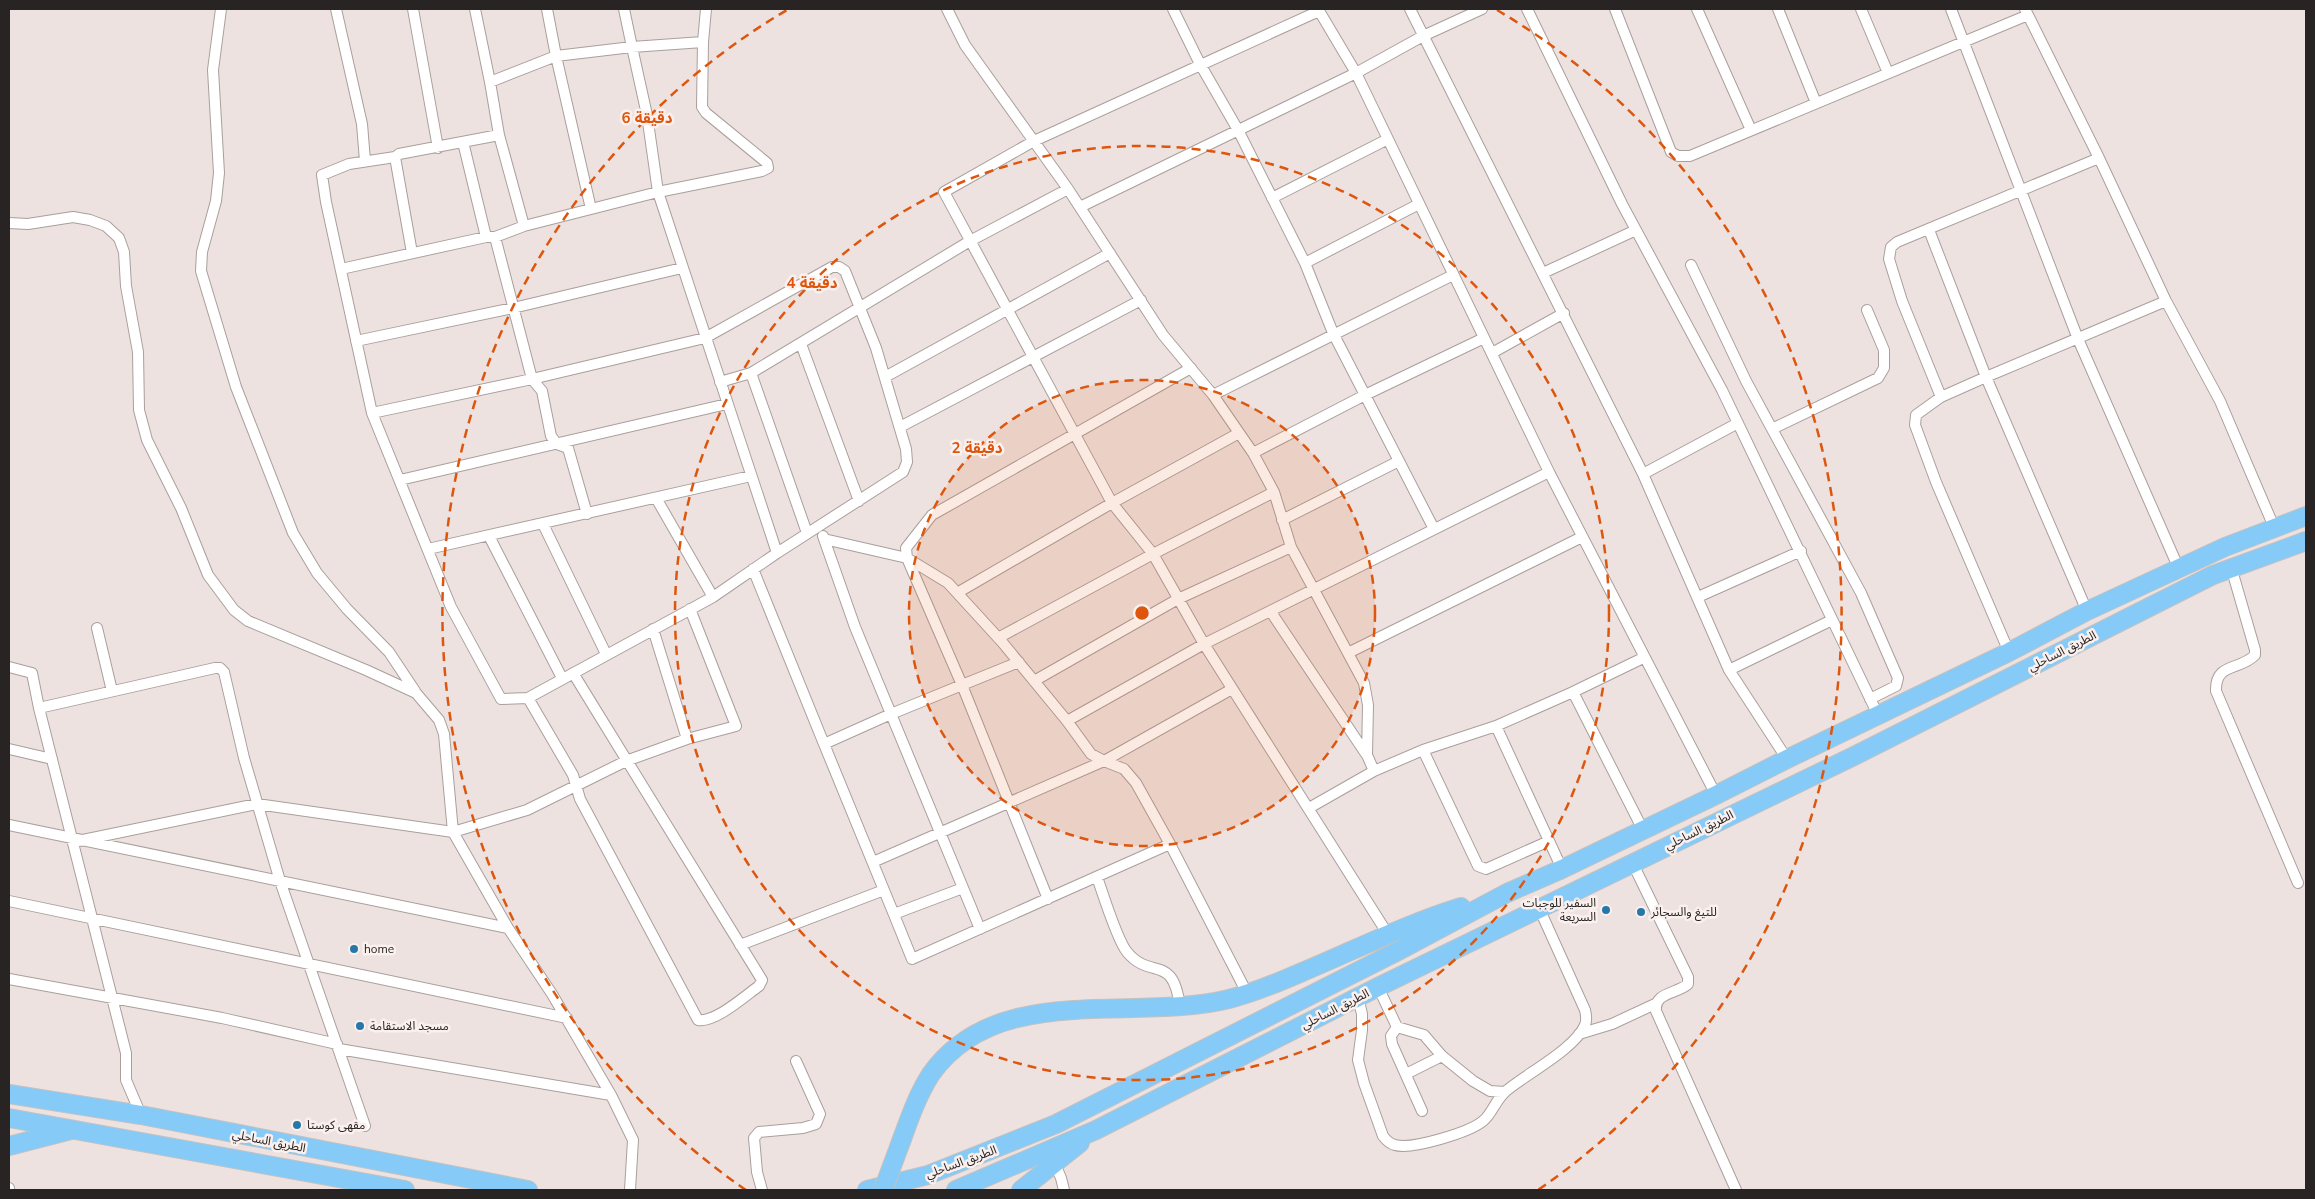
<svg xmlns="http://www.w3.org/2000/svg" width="2315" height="1199" font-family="'Nunito Sans','Noto Sans Arabic',sans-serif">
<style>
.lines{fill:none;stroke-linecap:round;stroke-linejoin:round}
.minor-casing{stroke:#a99f9c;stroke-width:12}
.trunk-casing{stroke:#c3c2c1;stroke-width:20}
.minor{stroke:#fff;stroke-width:10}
.trunk{stroke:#86caf7;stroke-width:18}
.trunk-bridge-casing{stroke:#c3c2c1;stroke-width:20;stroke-linecap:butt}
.trunk-bridge{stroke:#86caf7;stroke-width:18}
.ring{fill:none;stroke:#de560d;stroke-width:2.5;stroke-dasharray:9 6}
.poi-dot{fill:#2778a9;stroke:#faf0ed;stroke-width:2}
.labels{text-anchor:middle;stroke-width:5;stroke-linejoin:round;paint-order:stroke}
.street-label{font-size:12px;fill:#282423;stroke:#faf0ed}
.poi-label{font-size:12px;fill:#282423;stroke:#faf0ed;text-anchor:start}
.centre{fill:#de560d;stroke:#faf0ed;stroke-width:2.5}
.ring-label{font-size:15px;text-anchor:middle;font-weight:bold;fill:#de560d;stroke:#faf0ed;stroke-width:5;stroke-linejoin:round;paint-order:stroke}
</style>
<rect width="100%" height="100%" fill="#ede2e0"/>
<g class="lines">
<defs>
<path id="minor" d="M221,9L213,70L219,173L216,201L202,252L201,271L236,387L293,533L317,573L347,609L389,652L415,691
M336,9L362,124L365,161
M413,9L438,148
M475,9L490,82L556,56L591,209
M547,9L556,56L632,47L624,9
M947,9L965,45L1068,189L1163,335L1213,395L1253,453L1274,492L1291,547L1364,683L1368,705L1367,755L1374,771L1423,750L1496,726L1573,692L1643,658
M1173,9L1200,64L1238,130L1305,263L1333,333L1434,529
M1318,9L1356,73L1549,472L1716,795
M1410,9L1643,474L1729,670L1787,759
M1527,9L1622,204L1722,390L1878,715
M1615,9L1671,152L1678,156H1690L2028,15
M1697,9L1751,130
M1778,9L1816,103
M1861,9L1888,73
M1951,9L2078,339L2179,569
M2025,9L2099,158L2166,301L2220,401L2274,527
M1319,11L1034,141L944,192L1112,503L1153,554L1204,644L1389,936
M703,42L632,47L647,115L658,192L762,171L768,168L767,163L706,113L702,107L703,42L706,9
M490,82L499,135L524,226
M463,142L486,237
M1272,198L1388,139
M1080,207L1356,73L1423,36L1482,9
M9,223L28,224L73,217L90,220L106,226L119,238L124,252L126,286L138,352L139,410L147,440L181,508L208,575L234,610L248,621L366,670L416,693L439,720L444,734L453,832L508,928L552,994L611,1095L633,1140L630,1190
M1929,230L1986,377L2087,611
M495,237L532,379L542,391L551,436L557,444L568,448L587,514
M412,253L395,157L399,154L499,135
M1305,263L1419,204
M1691,265L1746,381L1861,593L1898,678L1896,686L1870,699
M341,269L486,237H495L524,226L658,192L777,553
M1543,273L1636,230
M356,341L513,308L682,268
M801,344L859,501
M1492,353L1564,313
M751,373L807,533
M885,377L1110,253
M720,382L751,373L970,241L1068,189
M1213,395L1453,275
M1941,397L1902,301L1889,259L1891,247L1897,242L2099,158
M372,413L532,379L705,338L832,267H839L845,271L876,348L906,449L907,462L903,472L777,553L713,597L528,698L501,699L451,607L372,413L326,202L322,175L349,164L395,157
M900,427L1141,300
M1772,429L1878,378L1884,368V350L1867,310
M1253,453L1365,395L1484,338
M1643,474L1738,423
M400,480L727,404
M656,498L713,597
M1282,520L1399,461
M543,524L606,654
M489,536L562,678
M823,536L855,627L980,929
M824,539L907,558L948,583L1002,642L1067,721L1091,754L1104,761L1232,689
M428,549L751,476
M2231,567L2255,650V655C2240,671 2215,662 2216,691L2298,883
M753,569L824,744L891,714L962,685L907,558L906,548L932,515L1191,368
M957,593L1112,503L1239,433
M1698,597L1801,551
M1271,612L1366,754
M97,628L112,691
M998,638L1153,554L1274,492
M2009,652L1936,482L1915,425L1916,415L1941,397L1986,377L2166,301
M1348,653L1582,537
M1019,662L962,685L1048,899
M9,667L32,673L39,708L126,1053V1080L141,1115
M1729,670L1832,620
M1034,681L1178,599L1291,547
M1573,692L1643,830
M528,698L573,775L580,799L698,1020C715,1023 745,996 759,986L762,980L573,673
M39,708L215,668H220L224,672L244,758L280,881L365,1126
M1067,721L1204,644L1549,472
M1496,726L1562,869
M687,739L736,726L690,609
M824,744C853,815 883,887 912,959L1170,844L1136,783L1124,769L1104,761L873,862
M9,749L52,759
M1423,750L1478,866L1486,869L1549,841
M1309,808L1374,771
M9,825L508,928
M78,841L257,804L453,832L527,810L626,761L687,739L653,629
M1170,844L1247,993
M1632,862L1688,977V984C1677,994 1654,992 1656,1011L1736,1190
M1097,877C1103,894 1117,940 1127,952C1151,981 1173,952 1180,1007
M9,901L567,1018
M894,914L963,888
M740,945L884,890
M9,979L222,1018L337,1044
M1378,987L1397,1027L1424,1035L1442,1056L1473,1081L1490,1091L1505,1092
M1358,997L1362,1014V1030L1358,1060L1364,1083L1383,1136C1386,1140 1390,1144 1395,1145C1412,1150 1470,1132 1483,1121C1492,1114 1496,1099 1506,1091C1526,1074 1576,1048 1585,1025C1587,1020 1586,1014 1585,1010L1539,908
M1397,1027L1391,1036L1392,1044L1422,1111
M1579,1034L1612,1024L1655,1004
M339,1049L611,1095
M1406,1074L1442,1056
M1055,1164L1061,1178L1064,1190
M9,1188V1190
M762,1190L757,1172L754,1138L759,1132L803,1128L816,1124L820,1114L796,1061"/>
<path id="trunk" d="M9,1094L141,1115L528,1190
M9,1118L405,1190
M902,1139C910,1117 918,1094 931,1074C998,980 1133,1023 1229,999C1253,993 1277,983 1300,973C1353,951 1406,924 1461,907
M9,1146L71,1130
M867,1190L928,1175L1056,1124L1400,950L1507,893L1562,869L1716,795L1787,759L2009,652L2087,611L2225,547L2306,516
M956,1190L1096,1130L1378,987L1852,757L2213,575L2306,541
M1021,1190L1080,1143"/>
</defs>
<!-- minor casing -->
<use href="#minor" class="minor-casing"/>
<!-- trunk casing -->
<use href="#trunk" class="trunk-casing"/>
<!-- minor -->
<use href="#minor" class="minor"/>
<!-- trunk -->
<use href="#trunk" class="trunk"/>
<defs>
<path id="trunk-bridge" d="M883,1190L902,1139"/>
</defs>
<!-- trunk-bridge casing -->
<use href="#trunk-bridge" class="trunk-bridge-casing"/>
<!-- trunk-bridge -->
<use href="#trunk-bridge" class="trunk-bridge"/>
</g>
<!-- distance rings -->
<circle cx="1142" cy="613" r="233" fill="#de560d" fill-opacity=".12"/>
<g class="ring">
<circle cx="1142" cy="613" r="233"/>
<circle cx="1142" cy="613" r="467"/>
<path d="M746 1190A700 700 0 0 1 787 10M1497 10A700 700 0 0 1 1538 1190"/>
</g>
<!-- markers -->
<g class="poi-dot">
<circle cx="1606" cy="910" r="5"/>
<circle cx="1641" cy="912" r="5"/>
<circle cx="354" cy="949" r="5"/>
<circle cx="360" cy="1026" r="5"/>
<circle cx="297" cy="1125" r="5"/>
</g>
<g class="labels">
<!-- street labels -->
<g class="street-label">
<text transform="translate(2062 651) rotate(-27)" y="4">الطريق الساحلي</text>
<text transform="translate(1699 830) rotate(-26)" y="4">الطريق الساحلي</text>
<text transform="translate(1335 1009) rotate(-27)" y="4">الطريق الساحلي</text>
<text transform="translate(269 1141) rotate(11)" y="4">الطريق الساحلي</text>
<text transform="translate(961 1162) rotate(-20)" y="4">الطريق الساحلي</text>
</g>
<!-- poi labels -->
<g class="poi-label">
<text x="1596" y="907" text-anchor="end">السفير للوجبات<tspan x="1596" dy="14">السريعة</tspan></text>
<text x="1651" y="916">للتيغ والسجائر</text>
<text x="364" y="953">home</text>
<text x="370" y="1030">مسجد الاستقامة</text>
<text x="307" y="1129">مقهى كوستا</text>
</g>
</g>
<circle cx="1142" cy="613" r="8" class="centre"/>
<g class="ring-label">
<text x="647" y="123">6 دقيقة</text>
<text x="812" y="288">4 دقيقة</text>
<text x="977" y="453">2 دقيقة</text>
</g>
<!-- border -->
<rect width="2315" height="1199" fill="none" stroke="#282423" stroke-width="20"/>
</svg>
